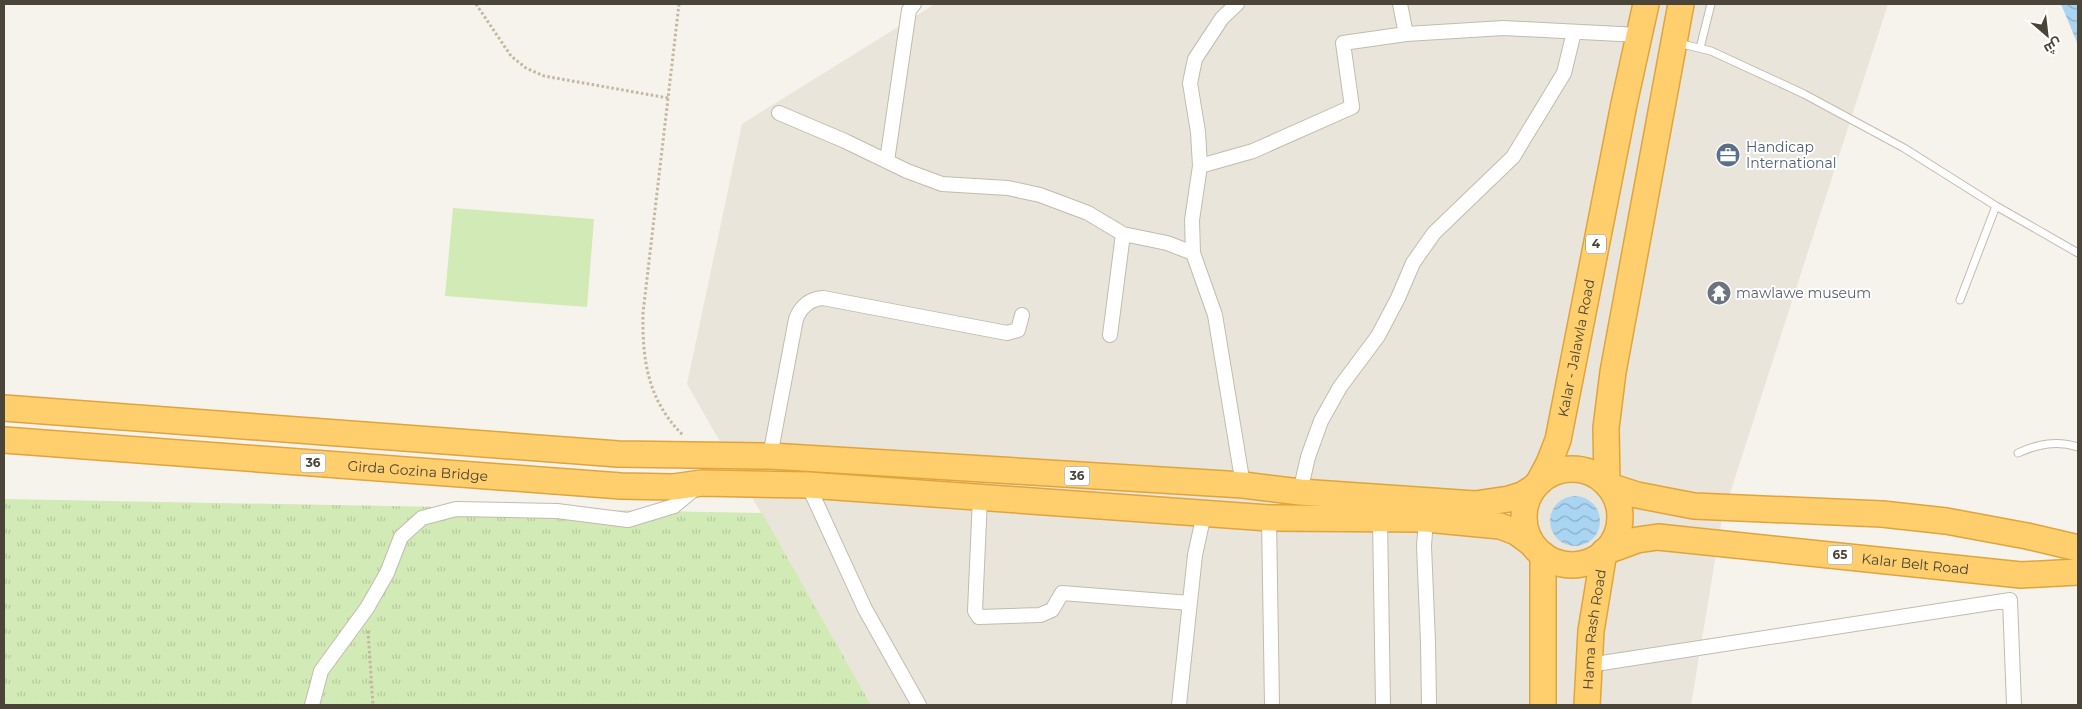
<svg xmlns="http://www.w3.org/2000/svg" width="2082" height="709" font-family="Montserrat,Cairo,sans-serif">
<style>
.residential{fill:#eae5da}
.grass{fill:url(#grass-tufts)}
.garden{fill:#d2eab5}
.water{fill:url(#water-waves)}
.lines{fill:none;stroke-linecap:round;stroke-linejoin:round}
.lane-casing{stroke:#c2bbae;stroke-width:9}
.street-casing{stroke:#c2bbae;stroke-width:16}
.highway-casing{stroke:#e0a43c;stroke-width:28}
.path{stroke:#c4b79f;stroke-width:3;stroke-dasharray:2.5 2.5;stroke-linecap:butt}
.lane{stroke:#fff;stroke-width:7}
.street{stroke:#fff;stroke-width:14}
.highway{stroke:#ffcf6e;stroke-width:25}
.labels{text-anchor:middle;stroke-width:4;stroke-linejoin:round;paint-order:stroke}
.shield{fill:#fff;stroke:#817c74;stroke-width:1}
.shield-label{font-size:12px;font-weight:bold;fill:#4b4439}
.service-label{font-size:14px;fill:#4e5e75;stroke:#fff;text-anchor:start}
.worship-label{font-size:14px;fill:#5b616d;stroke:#fff;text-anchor:start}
.street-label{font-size:14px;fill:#4b4439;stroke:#fff}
</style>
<defs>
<pattern id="grass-tufts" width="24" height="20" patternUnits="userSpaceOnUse" patternTransform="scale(1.25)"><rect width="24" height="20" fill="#d2eab5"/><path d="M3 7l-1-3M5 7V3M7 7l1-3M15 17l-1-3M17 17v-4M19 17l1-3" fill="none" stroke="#b6ca9c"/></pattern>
<pattern id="water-waves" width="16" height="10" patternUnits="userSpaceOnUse" patternTransform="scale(1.25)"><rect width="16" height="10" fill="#a9d4f2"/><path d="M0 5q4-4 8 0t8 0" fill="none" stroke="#8caec5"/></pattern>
</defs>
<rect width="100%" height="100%" fill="#f6f3ec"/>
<!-- residential -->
<path class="residential" d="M935,4H1888L1722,518L1691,705H871L687,384L742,124Z"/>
<!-- grass -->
<path class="grass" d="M4,499L762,513L871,705H4Z"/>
<!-- garden -->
<path class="garden" d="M453,208L594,219L587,307L445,296Z"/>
<!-- water -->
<path class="water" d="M2061,4H2078V45Z
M1550 521a25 25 0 1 1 50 0a25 25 0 1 1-50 0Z"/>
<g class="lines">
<defs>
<path id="lane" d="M1678,43L1711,51L1804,94L1904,148L1996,206L2078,253
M1700,48L1711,4
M1960,300L1996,206
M2018,453C2038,444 2057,440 2078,447"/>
<path id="street" d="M1237,4L1222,18L1195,59L1190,83L1198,132L1200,166L1192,220L1193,253L1215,315L1243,485
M1400,4L1406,34
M779,113L845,141L907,171L942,184L1008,188L1040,195L1088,213L1123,234L1167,243L1193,253
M887,161L909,10L914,4
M1200,166L1253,151L1352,107L1343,43L1406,34L1504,28L1639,35
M1110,335L1123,234
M770,456L796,319C801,306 810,299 823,298L1007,333L1018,330L1022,315
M808,485L865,609L919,705
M1300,492L1308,457L1321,421L1340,387L1378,336L1398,298L1413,263L1434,233L1513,157L1564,73L1574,32
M980,498L975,611L979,617L1040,615L1052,610L1062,593L1190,603
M1269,518L1272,705
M1380,519L1383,705
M1426,519L1424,546L1428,642L1429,705
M1589,665L2010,600L2014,705
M312,705L321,671L367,608L387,573L401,537L422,518L456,509L557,511L628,520L674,506L697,487
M1179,705L1195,555L1204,514"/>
<g id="highway">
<path d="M4,408L618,454L770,456L902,464L1243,485L1300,492L1475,504L1509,499L1522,495L1533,488"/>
<path id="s1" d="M4,440L621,486L673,487L702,483L808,485L1269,518L1426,519L1500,526L1516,532L1531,543"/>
<circle cx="1572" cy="517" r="48"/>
<path id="s2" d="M1539,482L1549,463L1558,440L1624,104L1646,4"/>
<path d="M1607,484L1606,428L1613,372L1681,4"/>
<path d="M1609,486L1637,495L1694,506L1882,514L1946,521L2027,536L2078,548"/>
<path id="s3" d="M1604,552L1637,540L1658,537L2021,575L2078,572"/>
<path d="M1543,705V555"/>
<path id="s4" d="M1587,705L1591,631L1604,552"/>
</g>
</defs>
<!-- lane casing -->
<use href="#lane" class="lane-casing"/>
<!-- street casing -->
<use href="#street" class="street-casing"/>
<!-- highway casing -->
<use href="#highway" class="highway-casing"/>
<!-- path -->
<path class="path" d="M476,4L511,56L526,68L544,76L668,98
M679,4L643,313C642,360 648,401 683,435
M368,631L373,705"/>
<!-- lane -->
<use href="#lane" class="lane"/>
<!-- street -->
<use href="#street" class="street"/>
<!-- highway -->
<use href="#highway" class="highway"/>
</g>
<!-- icons -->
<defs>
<symbol id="office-disc" viewBox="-11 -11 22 22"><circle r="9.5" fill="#5c6f8a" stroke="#fff"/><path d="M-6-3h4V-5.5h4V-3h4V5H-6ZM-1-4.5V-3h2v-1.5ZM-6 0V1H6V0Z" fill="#fff"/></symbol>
<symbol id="temple-disc" viewBox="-11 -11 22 22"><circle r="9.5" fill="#6b7280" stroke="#fff"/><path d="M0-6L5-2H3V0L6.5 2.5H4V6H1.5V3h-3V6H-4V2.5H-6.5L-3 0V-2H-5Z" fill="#fff"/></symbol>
</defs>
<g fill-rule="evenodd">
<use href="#office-disc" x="1714" y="141" width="28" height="28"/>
<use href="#temple-disc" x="1705" y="279" width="28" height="28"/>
</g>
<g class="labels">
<!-- shield labels -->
<g class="shield">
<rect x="1586" y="234.5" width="20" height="19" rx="4"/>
<rect x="300.5" y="453.5" width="25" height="19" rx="4"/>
<rect x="1064.5" y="466.5" width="25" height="19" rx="4"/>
<rect x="1827.5" y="545.5" width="25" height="19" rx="4"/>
</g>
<g class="shield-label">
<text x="1596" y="248">4</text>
<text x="313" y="467">36</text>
<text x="1077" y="480">36</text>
<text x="1840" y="559">65</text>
</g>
<!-- service labels -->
<g class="service-label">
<text x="1746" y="152">Handicap<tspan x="1746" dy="16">International</tspan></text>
</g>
<!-- worship labels -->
<g class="worship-label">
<text x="1736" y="298">mawlawe museum</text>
</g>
<!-- street labels -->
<g class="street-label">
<text dy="5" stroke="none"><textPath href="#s2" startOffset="140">Kalar - Jalawla Road</textPath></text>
<text dy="5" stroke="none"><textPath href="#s1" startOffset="415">Girda Gozina Bridge</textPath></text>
<text dy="5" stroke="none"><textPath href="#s3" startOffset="315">Kalar Belt Road</textPath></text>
<text dy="5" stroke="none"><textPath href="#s4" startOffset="76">Hama Rash Road</textPath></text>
</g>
</g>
<!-- border -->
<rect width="2082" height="709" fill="none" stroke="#4b4439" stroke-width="10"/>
<!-- north arrow -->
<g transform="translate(2047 35) rotate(152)" stroke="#ffffff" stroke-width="4" paint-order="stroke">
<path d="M0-4L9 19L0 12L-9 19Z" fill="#4b4439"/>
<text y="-8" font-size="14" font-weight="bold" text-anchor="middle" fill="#4b4439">ش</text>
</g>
</svg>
